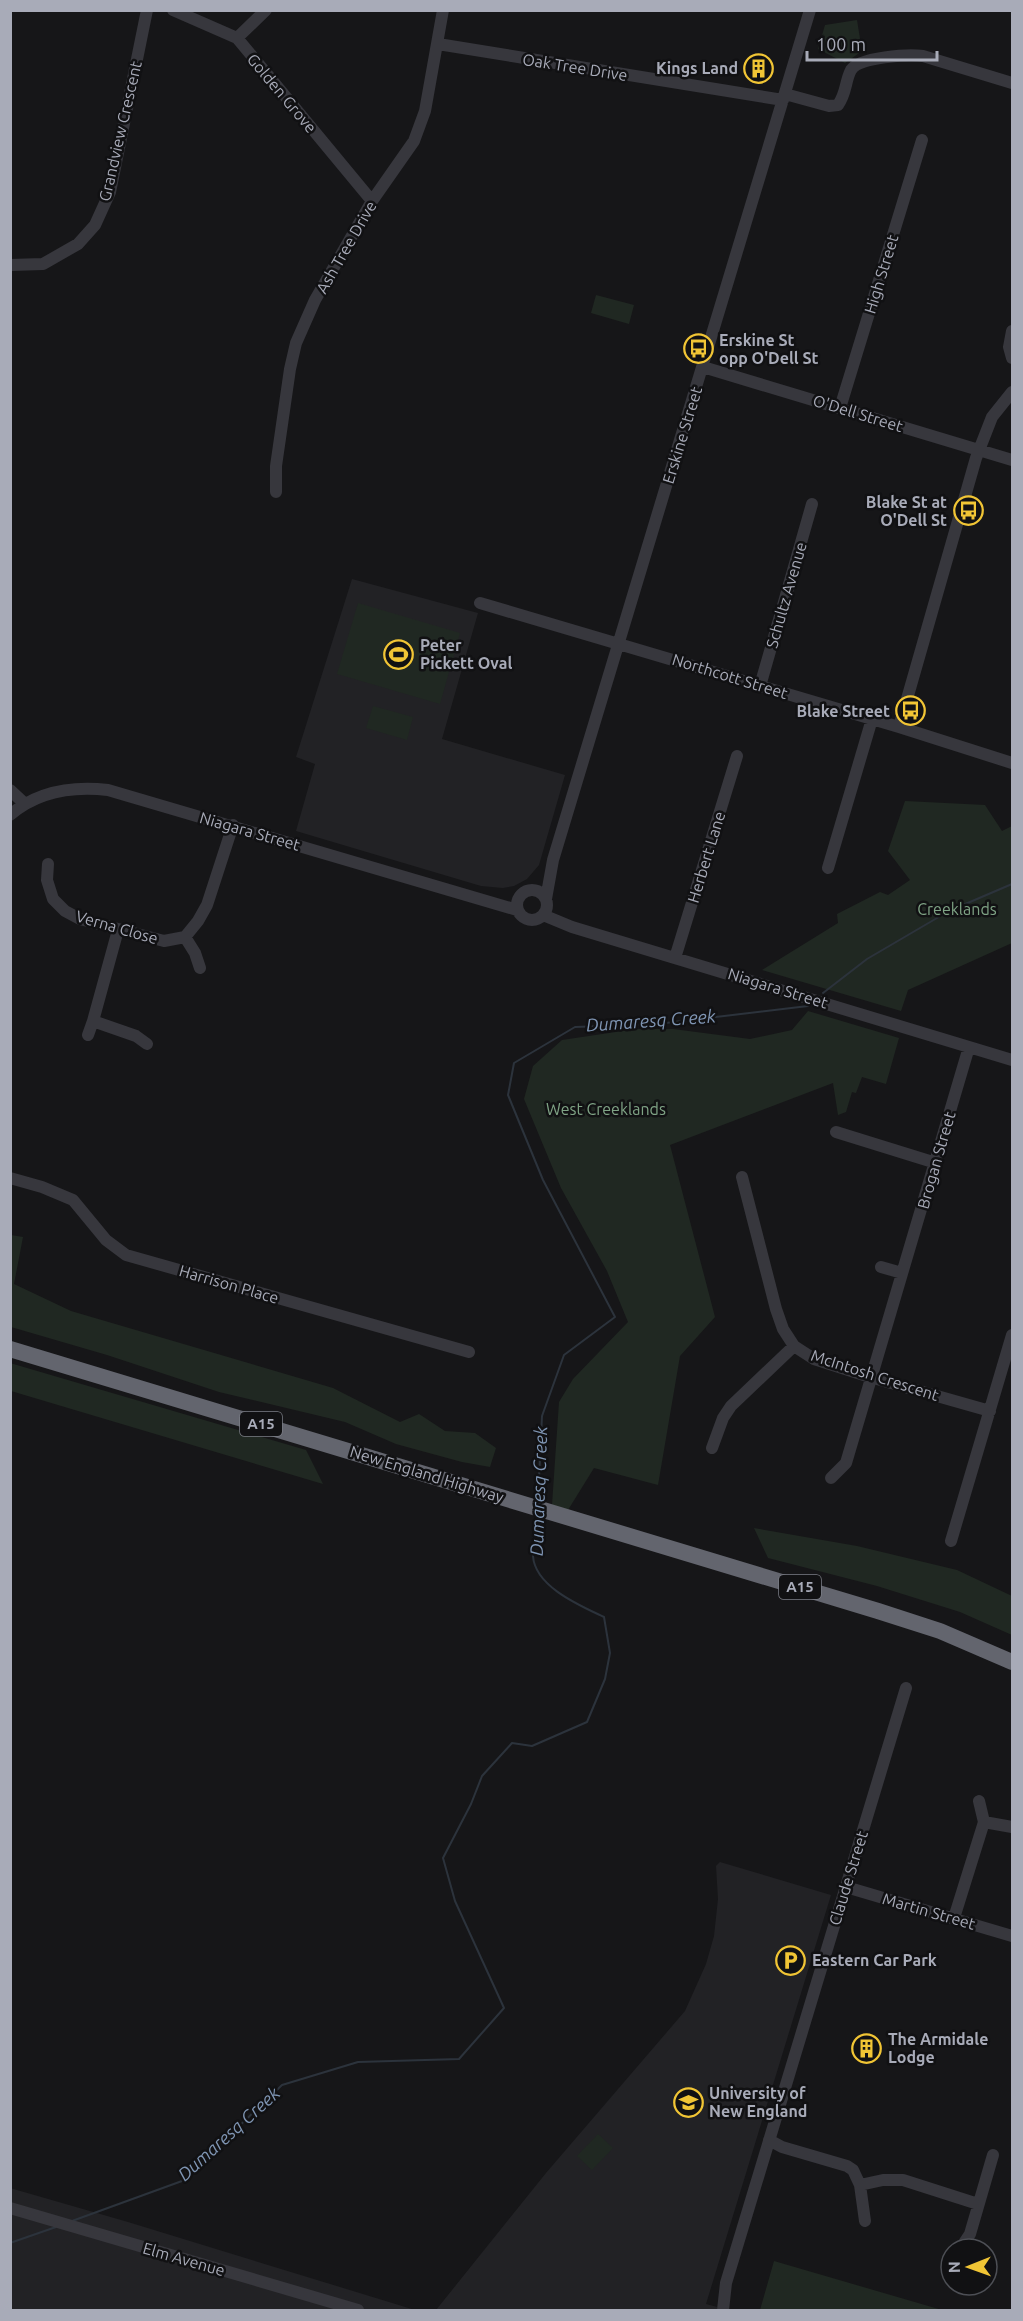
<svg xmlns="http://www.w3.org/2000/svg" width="1023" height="2321" font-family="Ubuntu,sans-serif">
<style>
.built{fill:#222225}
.green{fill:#202822}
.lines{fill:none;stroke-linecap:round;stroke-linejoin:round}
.stream{stroke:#2c333c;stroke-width:2}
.minor{stroke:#37373d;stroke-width:12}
.highway{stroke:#63656e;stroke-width:16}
.labels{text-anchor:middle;stroke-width:5;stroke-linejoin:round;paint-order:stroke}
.shield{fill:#111113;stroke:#7b7d86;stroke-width:1.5}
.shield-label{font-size:15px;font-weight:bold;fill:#a8abb8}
.street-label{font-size:16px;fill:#a8abb8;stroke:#111113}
.poi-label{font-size:16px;font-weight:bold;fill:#a8abb8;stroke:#111113;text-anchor:start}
.park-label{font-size:16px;fill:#7fa385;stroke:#111113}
.water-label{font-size:18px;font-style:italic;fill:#7f95b3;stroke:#111113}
</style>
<rect width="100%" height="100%" fill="#161618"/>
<!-- built -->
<path class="built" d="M352,579L478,613L442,739L565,775L539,865L527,879L514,886L503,888L481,886L296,831L315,764L296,757Z
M720,1862L831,1895L706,2304L717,2307V2310H436L546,2173L685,2011L706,1964L714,1936L718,1899L716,1866Z
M10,2188L128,2222L415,2310H11Z"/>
<!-- green -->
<path class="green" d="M857,20L862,51L845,63L818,49L825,25Z
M596,295L634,305L629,324L591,313Z
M358,603L460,633L440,704L337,674Z
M373,706L413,717L407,740L366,728Z
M905,801L985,805L1002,831L1012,826V943L908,990L901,1011L762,970L838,923L837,914L880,892L888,895L910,880L888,851Z
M808,1011L899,1038L886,1084L862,1077L856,1093L852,1092L846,1112L838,1115L833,1083L670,1145L715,1317L680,1356L658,1485L594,1468L568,1510L552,1505L559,1402L573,1379L628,1322L607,1271L561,1188L524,1099L533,1066L562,1040L636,1029H673L750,1039L792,1030Z
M11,1235L23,1237L14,1284L71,1311L333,1388L400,1422L419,1414L445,1431L475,1433L496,1448L490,1467L462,1462L396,1444L345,1422L219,1392L107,1355L11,1327Z
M10,1363L306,1450L323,1484L11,1391Z
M754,1528L857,1546L957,1570L1012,1596V1635L960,1612L877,1586L768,1558Z
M598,2134L613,2148L592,2170L577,2156Z
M774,2261L942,2310H760Z"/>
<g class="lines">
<!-- stream -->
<path class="stream" d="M823,993L867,959L949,911L1012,884
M538,1500L542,1416L564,1355L615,1317L543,1180L508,1095L514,1063L575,1027L657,1024L808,1006
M72,2221L182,2181L282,2085L358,2062L459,2059L504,2008L455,1901L443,1858L471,1804L482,1776L512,1743L532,1746L587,1722L605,1679L610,1653L604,1617C581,1606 535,1587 533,1556C532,1543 535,1528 537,1515
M10,2243L56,2227"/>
<!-- minor -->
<path class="minor" d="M173,10L237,38L372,201
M237,38L266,10
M438,44L783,100
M785,94L829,106L838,105C847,92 845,81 851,70C859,57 909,54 923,56L1012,83
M10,265L43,264L78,244L95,225L110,192L147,10
M1012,331L1009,347L1012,358
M703,367L1012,460
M840,408L922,140
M276,492V466L290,369L296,343L315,300L372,201L414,141L425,111L443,10
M480,603L899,727L1012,763
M760,686L812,504
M899,727L976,458L992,417L1012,392
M10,790L25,804
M10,815C38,791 73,786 108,790L517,910
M48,864L47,880L53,899L65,911L80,919L164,941L185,937L198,921L207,905L233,825
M828,868L872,719
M517 905a15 15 0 1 1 30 0a15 15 0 1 1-30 0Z
M546,899L553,860L810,10
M543,915L572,927L1012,1060
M118,930L93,1021L136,1036L147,1044
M185,937L195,953L200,968
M675,958L737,756
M88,1035L93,1021
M836,1132L936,1163
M742,1177L776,1309L783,1329L794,1346L814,1359L870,1377L990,1411
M10,1178L42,1187L73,1200L106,1240L126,1255L469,1352
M881,1267L902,1273
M712,1448L723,1418L731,1406L794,1346
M831,1478L846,1463L969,1047
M951,1541L1012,1335
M984,1822L1012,1827
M846,1887L1012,1936
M954,1918L984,1822L979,1801
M769,2140L782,2147L847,2166L853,2170L860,2185L883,2180H903L978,2204
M860,2185L865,2221
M10,2208L358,2310
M960,2249L970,2234L993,2155
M723,2310L726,2283L906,1688"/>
<!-- highway -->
<path class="highway" d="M10,1349L878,1611L940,1631L1012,1662"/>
</g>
<!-- icons -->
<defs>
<symbol id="building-ring" viewBox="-11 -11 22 22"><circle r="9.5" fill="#111113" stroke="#f1c535" stroke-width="1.5"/><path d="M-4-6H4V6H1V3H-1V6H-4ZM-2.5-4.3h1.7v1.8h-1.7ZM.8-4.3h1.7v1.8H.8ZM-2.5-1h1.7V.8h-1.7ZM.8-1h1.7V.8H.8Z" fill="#f1c535"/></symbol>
<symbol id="bus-ring" viewBox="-11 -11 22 22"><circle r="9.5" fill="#111113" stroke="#f1c535" stroke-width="1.5"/><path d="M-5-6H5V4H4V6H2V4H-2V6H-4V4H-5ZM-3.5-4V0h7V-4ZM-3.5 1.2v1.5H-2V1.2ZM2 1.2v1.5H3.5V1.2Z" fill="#f1c535"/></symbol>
<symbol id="stadium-ring" viewBox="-11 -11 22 22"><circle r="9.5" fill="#111113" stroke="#f1c535" stroke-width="1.5"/><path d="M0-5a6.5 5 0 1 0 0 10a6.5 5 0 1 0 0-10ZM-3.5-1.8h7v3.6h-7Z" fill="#f1c535"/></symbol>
<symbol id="parking-ring" viewBox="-11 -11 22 22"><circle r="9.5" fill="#111113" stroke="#f1c535" stroke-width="1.5"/><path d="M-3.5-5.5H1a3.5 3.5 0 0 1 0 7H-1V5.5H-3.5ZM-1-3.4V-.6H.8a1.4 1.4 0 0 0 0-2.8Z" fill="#f1c535"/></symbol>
<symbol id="university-ring" viewBox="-11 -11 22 22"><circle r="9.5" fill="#111113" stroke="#f1c535" stroke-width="1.5"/><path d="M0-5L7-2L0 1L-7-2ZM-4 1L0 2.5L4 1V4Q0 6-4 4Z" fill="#f1c535"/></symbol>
</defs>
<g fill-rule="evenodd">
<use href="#building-ring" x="742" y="52" width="33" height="33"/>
<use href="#bus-ring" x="682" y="332" width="33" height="33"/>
<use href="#bus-ring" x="952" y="494" width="33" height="33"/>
<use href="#stadium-ring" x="382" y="638" width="33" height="33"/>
<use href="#bus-ring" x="894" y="694" width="33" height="33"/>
<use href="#parking-ring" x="774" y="1944" width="33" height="33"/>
<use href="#building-ring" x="850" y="2032" width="33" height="33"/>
<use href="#university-ring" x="672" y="2086" width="33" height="33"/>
</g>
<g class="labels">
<!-- shield labels -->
<g class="shield">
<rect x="240" y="1412" width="42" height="24" rx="4.5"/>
<rect x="779" y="1575" width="42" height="24" rx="4.5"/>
</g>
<g class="shield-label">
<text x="261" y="1429">A15</text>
<text x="800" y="1592">A15</text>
</g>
<!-- street labels -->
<g class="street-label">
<text transform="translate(575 67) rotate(9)" y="6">Oak Tree Drive</text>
<text transform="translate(282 93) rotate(50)" y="6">Golden Grove</text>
<text transform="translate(120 131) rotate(-77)" y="6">Grandview Crescent</text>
<text transform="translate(346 247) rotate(-60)" y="6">Ash Tree Drive</text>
<text transform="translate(881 274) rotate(-73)" y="6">High Street</text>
<text transform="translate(858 413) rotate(17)" y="6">O'Dell Street</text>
<text transform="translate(682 435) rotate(-73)" y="6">Erskine Street</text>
<text transform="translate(786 595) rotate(-74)" y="6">Schultz Avenue</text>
<text transform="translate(730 676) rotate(17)" y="6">Northcott Street</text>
<text transform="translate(250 831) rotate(16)" y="6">Niagara Street</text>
<text transform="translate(706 857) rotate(-73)" y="6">Herbert Lane</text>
<text transform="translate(117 927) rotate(16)" y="6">Verna Close</text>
<text transform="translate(778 988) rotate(17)" y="6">Niagara Street</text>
<text transform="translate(936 1160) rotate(-74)" y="6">Brogan Street</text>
<text transform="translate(229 1284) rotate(16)" y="6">Harrison Place</text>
<text transform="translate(875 1375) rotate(18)" y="6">McIntosh Crescent</text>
<text transform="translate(427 1474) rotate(17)" y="6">New England Highway</text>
<text transform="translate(848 1878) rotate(-73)" y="6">Claude Street</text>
<text transform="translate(929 1911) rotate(16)" y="6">Martin Street</text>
<text transform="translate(184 2259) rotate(16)" y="6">Elm Avenue</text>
</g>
<!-- poi labels -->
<g class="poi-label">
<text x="738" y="74" text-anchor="end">Kings Land</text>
<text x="719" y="346">Erskine St<tspan x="719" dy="18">opp O'Dell St</tspan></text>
<text x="947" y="508" text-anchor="end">Blake St at<tspan x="947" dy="18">O'Dell St</tspan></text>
<text x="420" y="651">Peter<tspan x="420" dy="18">Pickett Oval</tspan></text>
<text x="890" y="717" text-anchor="end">Blake Street</text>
<text x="812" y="1966">Eastern Car Park</text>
<text x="888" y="2045">The Armidale<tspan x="888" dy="18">Lodge</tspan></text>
<text x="709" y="2099">University of<tspan x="709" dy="18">New England</tspan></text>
</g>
<!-- park labels -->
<g class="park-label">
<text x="957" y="915">Creeklands</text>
<text x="606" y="1115">West Creeklands</text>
</g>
<!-- water labels -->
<g class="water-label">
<text transform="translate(651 1021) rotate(-4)" y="6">Dumaresq Creek</text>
<text transform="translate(539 1491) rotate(-88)" y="6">Dumaresq Creek</text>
<text transform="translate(229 2134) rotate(-42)" y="6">Dumaresq Creek</text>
</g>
</g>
<!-- border -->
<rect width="1023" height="2321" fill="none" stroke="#a8abb8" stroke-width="24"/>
<!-- north arrow -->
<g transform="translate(969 2267) rotate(269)"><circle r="28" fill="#111113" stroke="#4d4f55" stroke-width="1.5"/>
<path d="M0-4.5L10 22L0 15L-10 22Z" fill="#f1c535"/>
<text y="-9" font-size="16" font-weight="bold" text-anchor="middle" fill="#a8abb8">N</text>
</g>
<!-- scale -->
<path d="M807 51v9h130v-9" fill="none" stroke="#a8abb8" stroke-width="3"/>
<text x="816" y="51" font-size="18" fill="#a8abb8" stroke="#111113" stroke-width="4.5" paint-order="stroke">100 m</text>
</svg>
